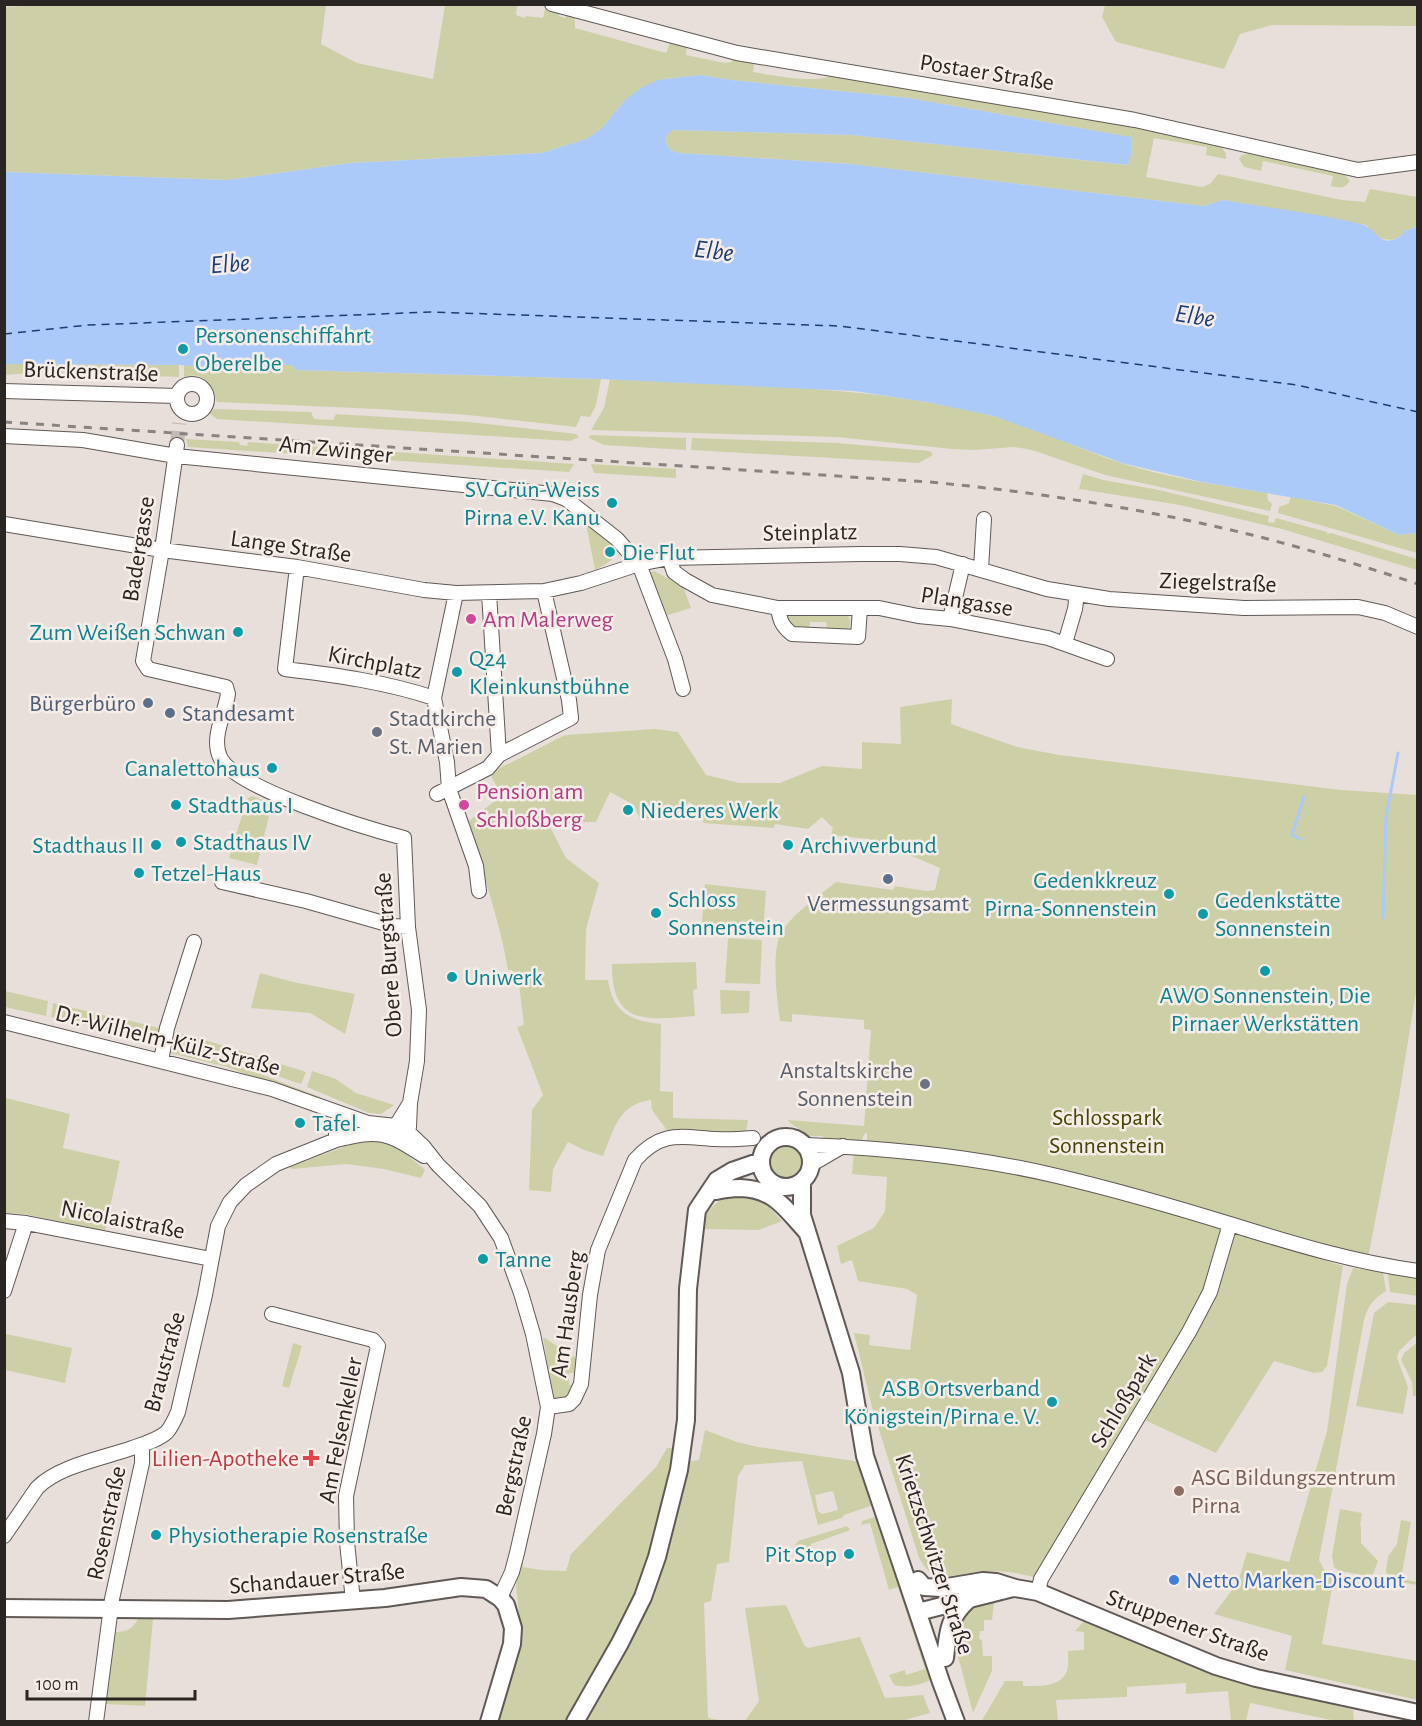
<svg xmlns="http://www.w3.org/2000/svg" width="1422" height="1726" font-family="'Alegreya Sans',sans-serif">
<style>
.green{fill:#cdd0a7;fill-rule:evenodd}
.water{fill:#accaf9}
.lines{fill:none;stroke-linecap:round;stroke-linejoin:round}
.stream{stroke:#accaf9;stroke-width:3}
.ferry{stroke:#193d74;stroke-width:1.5;stroke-dasharray:8 6;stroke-linecap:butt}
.minor-tunnel{stroke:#c2bab6;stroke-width:14;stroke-dasharray:14 7;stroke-linecap:butt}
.minor-casing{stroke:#605955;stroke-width:16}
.major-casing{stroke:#605955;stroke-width:20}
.minor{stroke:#fff;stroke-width:14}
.major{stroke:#fff;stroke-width:16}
.rail{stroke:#898380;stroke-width:3;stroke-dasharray:8 8;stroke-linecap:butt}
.culture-dot{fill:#0f9aa8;stroke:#f6ede8;stroke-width:2}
.hotel-dot{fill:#d1479c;stroke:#f6ede8;stroke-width:2}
.service-dot{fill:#5c6f8a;stroke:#f6ede8;stroke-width:2}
.worship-dot{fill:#6b7280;stroke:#f6ede8;stroke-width:2}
.health-dot{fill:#e0444e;stroke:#f6ede8;stroke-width:2}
.education-dot{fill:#8d6e63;stroke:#f6ede8;stroke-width:2}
.shop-dot{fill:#3f7fe0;stroke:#f6ede8;stroke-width:2}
.labels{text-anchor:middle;stroke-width:5;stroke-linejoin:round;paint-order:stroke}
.street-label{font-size:24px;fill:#292523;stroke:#f6ede8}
.culture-label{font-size:24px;fill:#0d838f;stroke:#f6ede8;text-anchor:start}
.hotel-label{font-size:24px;fill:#b23c85;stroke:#f6ede8;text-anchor:start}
.service-label{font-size:24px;fill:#4e5e75;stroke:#f6ede8;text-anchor:end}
.worship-label{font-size:24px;fill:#5b616d;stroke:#f6ede8;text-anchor:start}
.park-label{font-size:24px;fill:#454601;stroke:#f6ede8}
.health-label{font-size:24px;fill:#be3a42;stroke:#f6ede8;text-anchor:end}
.education-label{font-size:24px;fill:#785e54;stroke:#f6ede8;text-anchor:start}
.shop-label{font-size:24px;fill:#366cbe;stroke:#f6ede8;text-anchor:start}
.water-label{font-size:26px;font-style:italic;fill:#193d74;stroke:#f6ede8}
</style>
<rect width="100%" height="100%" fill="#e8dfdb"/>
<!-- green -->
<path class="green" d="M60,4L326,5L321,44L357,63L433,79L445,5H511L517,6L516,15L525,18L526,16L543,18L545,9L559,12V16L565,18L567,14L575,17V28L666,53L671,40L687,45L686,55L725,63L731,62L737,56L755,59L753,72C774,75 817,85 835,74L1100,119L1221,147L1226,153V159L1206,155L1207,147L1154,138L1146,177L1202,187L1210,184L1218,174L1342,200L1365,202L1370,189L1417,197V227L1404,231L1401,236C1386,245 1376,237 1366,225L1223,200L1204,206L851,164L679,153L670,150L665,142L666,134L673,130L852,135L1127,165L1132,151L1131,137L909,98L731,80L701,75L658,80L624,101L602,128L586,139L542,153L351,163L228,180L5,172L4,7Z
M1105,5H1417V26L1272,25L1240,34L1224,69L1116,42L1102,17Z
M1249,153L1345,175L1350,181C1344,189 1340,188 1331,186L1333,176L1263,161L1261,171L1244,167L1239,159L1242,155Z
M5,364L179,365V377L41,372L5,375Z
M184,365L278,372L283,365H292L296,370L601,379L596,405L590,417L581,416L576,427L468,415L377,409L217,402C211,387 207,370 184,377Z
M610,379C737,386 868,384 993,416C1037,428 1078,449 1121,463C1168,478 1219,485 1267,493L1268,500L1272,504L1270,511L1105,475L1032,450L1014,447L975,450L952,449L837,437L591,430L604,408Z
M214,409L311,412L314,419L333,420L336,414L469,422L576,434L579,437L570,441L232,420L217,419L210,414Z
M590,435L686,438V450L604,445L589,438Z
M692,438L837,443L930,451L933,455L919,463L691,450Z
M186,439L239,442L240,445L247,446L248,442L574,464L569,472L188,447Z
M591,464L676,469V478L594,473Z
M1083,474L1103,480L1154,489L1269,516L1268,522L1274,523L1276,518L1327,532V534L1331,533L1417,559V570L1282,529L1180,505L1079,489Z
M1291,497L1336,506L1399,535L1417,533V553L1278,513L1279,507L1289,503Z
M586,524C610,540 635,551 595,570Z
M654,571L683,586L691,608L665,616L649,573Z
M786,613L843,614L848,616L850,621L849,631H827L826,622H810L809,631L791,630Z
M952,699L951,724L1017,747L1059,755L1341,790L1417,795V986L1399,1097L1368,1258L1305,1241L1301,1253L1343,1266L1327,1366L1322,1372L1314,1373L1274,1361L1216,1453L1136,1416L1034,1577C1002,1569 984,1570 951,1576L949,1578C932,1578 928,1572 919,1558L872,1407L854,1333L870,1335L869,1345L910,1350L917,1295L907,1289L858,1281L852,1260L841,1264L837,1246L874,1228L885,1211L887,1177L852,1174L854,1152L867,1142V1133L864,1134L862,1141L838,1139L825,1142L823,1136H810L790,1123L788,1120L864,1126L871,1030L864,1029V1020L792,1014V1022L780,1021C777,1001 771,951 781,933C792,914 819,896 836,882L893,890L895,886L926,891L935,890L940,868L898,850L889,849L869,839L831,835L833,828L822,817L808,829L775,824L774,828L703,823L704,818L690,802L673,812L672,818L640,819L634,805L610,792L596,822L548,823L566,858L599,883L586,929L585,980H608C613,1013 631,1021 661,1024L660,1091L673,1092V1118L748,1120L746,1131L756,1132L669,1133L652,1110L651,1100C618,1104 614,1130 603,1156L584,1150L568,1142L553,1169L551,1192L529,1190L532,1110L543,1095L517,1027L524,1025L519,984H515L512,970H508C500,921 481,870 469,821L501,796L490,773L565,735L655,729L678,732L706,775L740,783H780L822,766L862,769V742L901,744L900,707Z
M252,796L272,804L257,865L229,858L247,799Z
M705,884L766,891L763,932H701Z
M728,938L762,940L760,984L725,983Z
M696,962L697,989L693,990L695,1016C647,1020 611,1026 612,964Z
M260,973L293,982L355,994L345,1034L310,1013L251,1008Z
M720,990L750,991L749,1013L721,1014Z
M5,991L48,1001L46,1016L5,1007Z
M53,1003L116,1018L113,1031L51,1017Z
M123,1019L163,1029L160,1042L120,1033Z
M175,1032C219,1043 262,1058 306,1072L301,1084L229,1060L172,1045Z
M171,1049L242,1067L320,1097L318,1101L227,1067L170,1053Z
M312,1071L336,1079L356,1093L394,1105L381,1114L369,1113L307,1087Z
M6,1098L70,1114L63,1148L120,1161L105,1231L25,1214L5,1213L4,1106Z
M375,1138L393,1143L425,1170L421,1178L384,1169L347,1164L292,1169L290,1167L362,1140Z
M771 1163a16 16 0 1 1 32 0a16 16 0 1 1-32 0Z
M738,1193L773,1202L769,1207L782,1221L759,1230L704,1229L705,1224L702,1222C708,1208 723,1195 738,1193Z
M1353,1268L1383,1272L1386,1291C1373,1299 1368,1306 1364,1320L1319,1560C1325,1573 1331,1580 1345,1583L1347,1585L1346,1590L1332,1588L1322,1644L1417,1661V1700L1285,1670L1292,1636L1214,1614L1238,1582L1247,1552L1289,1562L1327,1431L1347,1284Z
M1393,1273L1417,1277V1296L1390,1292L1388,1275Z
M1388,1302L1417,1305V1334L1399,1351L1397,1358L1408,1387L1403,1414L1356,1406L1374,1313Z
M6,1334L72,1348L65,1383L5,1370Z
M543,1337L579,1360L577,1373H569V1385H576L574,1394C564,1399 557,1403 549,1393L552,1392Z
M293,1343L302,1346L289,1388L282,1386Z
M1417,1343L1416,1396H1413L1412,1382L1401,1360L1404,1353Z
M705,1430L737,1442L758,1447L861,1462L874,1502L873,1505L844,1515L842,1518L818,1525L802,1461L745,1465L738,1476L729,1562L717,1564L711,1601L704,1603L708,1718L726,1721L582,1722C604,1681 629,1642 649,1600C670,1557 678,1509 686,1462L699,1460ZM833,1491L838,1510L822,1514L818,1511L815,1495Z
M667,1448H675L664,1508L637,1593L618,1632L568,1721L496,1722L519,1637L520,1621L516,1587L520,1559L523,1560V1567L541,1570L566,1571L571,1554L656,1467Z
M1340,1509L1362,1513L1360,1526L1361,1527V1543L1378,1561L1373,1574L1362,1575L1339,1571L1334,1567L1332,1556Z
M881,1515L936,1677C925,1684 907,1689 894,1685L889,1675L905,1670L906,1675L925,1669L898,1587L889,1590L870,1523L861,1525L862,1521Z
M1401,1520L1411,1522L1401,1579L1417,1582V1585L1391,1580L1386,1572L1388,1556L1397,1544Z
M847,1526L850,1530L848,1531L811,1544V1547L794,1552V1547L798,1541Z
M992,1601L994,1603L992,1620H984V1631H980L979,1639L982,1640L983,1656H992V1671L973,1713L955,1645C956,1628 963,1617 973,1603Z
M786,1605L804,1645L808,1648L860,1637L885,1698L923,1695L930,1713L897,1722L745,1721L759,1701L745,1608Z
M138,1619H153L145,1706L106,1704L114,1632C126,1632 132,1630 138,1619Z
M1085,1620L1254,1684L1353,1710L1354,1721H1336L1250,1703L1246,1721H1231L1228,1691L1186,1694V1683L1127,1687V1697L1056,1700L1058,1721L981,1722L1005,1681H1023V1686C1038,1686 1060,1688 1067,1671C1069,1665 1068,1657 1068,1651L1084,1650V1632L1075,1631Z"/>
<!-- water -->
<path class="water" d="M701,75L731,80L909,98L1131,137L1132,151L1128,165L852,135L673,130L667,134L665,142L670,150L679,153L851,164L1204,206L1223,200C1269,208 1316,213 1361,224C1377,228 1379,250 1401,236L1404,231L1417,227V533L1399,535L1336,505L1202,482L1122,463L994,416L927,402L854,391L601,379L296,370L292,365H283L278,372L179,365L5,364V172L228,180L351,163L542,153L586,139L602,128L624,101L642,87L658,80Z"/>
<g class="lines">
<!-- stream -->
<path class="stream" d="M1300,839L1292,835L1304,797
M1383,918L1386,817L1398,753"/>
<!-- ferry -->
<path class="ferry" d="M4,334L88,325L432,312L840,326L1297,385L1418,412"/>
<!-- minor-tunnel -->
<path class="minor-tunnel" d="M177,445L179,423"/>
<defs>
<path id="minor" d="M552,4L737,53L1135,120L1358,170L1418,162
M177 399a15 15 0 1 1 30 0a15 15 0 1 1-30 0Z
M4,391L177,396
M4,436L83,440L176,456L553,494L566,499L617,539L639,564L675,659L683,689
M177,445L162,550L143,661L148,669L226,687L228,694C225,714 211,737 220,757C233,788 369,829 404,838L408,927L419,1010L417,1061L410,1103L409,1127L405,1133L395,1137L396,1126L410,1103
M4,524L162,550L297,567L424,590L456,593L544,591L581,583L639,564L669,558L861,554H900L936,557L1047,589L1109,599L1244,608L1358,607L1385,613L1418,627
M669,558L674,572L685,580L712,595L778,608H879L918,616L950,619L1048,638L1107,659
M297,567L285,669C335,675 386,682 434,698
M981,569L984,519
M456,593L434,698L447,762L449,789L476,866L479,891
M489,593L499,755
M778,608C780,621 782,626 792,634L858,637L860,608
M950,619L963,564
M1065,643L1075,609L1077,594
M437,794L488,768L499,755L571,718L569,700L544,591
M222,882L306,901L394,926L408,927
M4,1022L272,1089L368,1123L396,1126L407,1131L423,1146L438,1165L480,1206L501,1238L521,1293L533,1334L548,1407L544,1434L517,1553L512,1572L500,1598
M161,1061L167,1028L194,942
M336,1140C380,1129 387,1132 424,1156
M805,1145C887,1148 977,1157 1057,1176C1116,1190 1175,1207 1233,1225C1294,1244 1354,1262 1418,1271
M812,1164L843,1146
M4,1221L26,1223L211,1259
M4,1291L26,1223
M272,1314L373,1340L378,1346L346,1496L347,1542L353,1601
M548,1407L569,1404L574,1399L581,1384L590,1295L598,1250L635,1160C662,1130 680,1137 716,1139C729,1140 741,1139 753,1138
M4,1536L37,1488C58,1466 104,1458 132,1448C144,1444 158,1440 167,1432C172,1426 175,1419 178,1412L205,1295L218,1226L230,1202L246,1185L276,1164L336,1140V1127L339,1114
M1038,1592L1041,1579L1189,1332L1210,1292L1230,1224
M96,1722L112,1599L142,1463V1445"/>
<path id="major" d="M761 1162a25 25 0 1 1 50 0a25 25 0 1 1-50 0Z
M802,1182V1215L851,1373L865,1456L941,1682L956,1722
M716,1191C725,1189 731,1188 740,1188C774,1189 785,1208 806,1231
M918,1580L924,1587L941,1588L983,1581L996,1582L1015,1588L1038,1592L1216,1666L1256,1678L1418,1713
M4,1608L228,1610L385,1598L461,1587L486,1589L500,1598L506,1605L513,1628L512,1644L489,1722
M918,1612L1013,1588
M945,1658C948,1633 948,1618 968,1600
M575,1722L620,1643L643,1597L657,1557L679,1470L686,1420L688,1289L697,1210L717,1180L732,1171L761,1161"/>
</defs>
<!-- minor casing -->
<use href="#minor" class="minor-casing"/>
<!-- major casing -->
<use href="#major" class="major-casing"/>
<!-- minor -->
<use href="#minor" class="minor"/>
<!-- major -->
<use href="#major" class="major"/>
<!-- rail -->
<path class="rail" d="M4,422L929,482C1037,492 1146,509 1252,535C1308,549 1363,566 1418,584"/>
</g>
<!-- markers -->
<g class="culture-dot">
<circle cx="183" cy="349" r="6"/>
<circle cx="612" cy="503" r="6"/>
<circle cx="610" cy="552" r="6"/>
<circle cx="238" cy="632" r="6"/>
<circle cx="457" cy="672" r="6"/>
<circle cx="272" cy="768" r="6"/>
<circle cx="176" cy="805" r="6"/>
<circle cx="628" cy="810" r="6"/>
<circle cx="181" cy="842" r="6"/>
<circle cx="156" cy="845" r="6"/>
<circle cx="788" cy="845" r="6"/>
<circle cx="139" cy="873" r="6"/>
<circle cx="1169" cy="894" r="6"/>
<circle cx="656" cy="913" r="6"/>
<circle cx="1203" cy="914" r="6"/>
<circle cx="1265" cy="971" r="6"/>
<circle cx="452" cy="977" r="6"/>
<circle cx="300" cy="1123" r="6"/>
<circle cx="483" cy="1259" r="6"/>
<circle cx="1052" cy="1402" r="6"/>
<circle cx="156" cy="1535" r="6"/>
<circle cx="849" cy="1554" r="6"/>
</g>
<g class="hotel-dot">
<circle cx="471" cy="619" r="6"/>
<circle cx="464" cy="805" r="6"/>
</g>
<g class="service-dot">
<circle cx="148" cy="703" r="6"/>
<circle cx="170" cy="713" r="6"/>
<circle cx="888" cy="879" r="6"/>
</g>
<g class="worship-dot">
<circle cx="377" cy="732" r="6"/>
<circle cx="925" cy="1084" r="6"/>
</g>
<path class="health-dot" d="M308 1449h6v6h6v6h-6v6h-6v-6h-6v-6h6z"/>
<circle class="education-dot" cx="1179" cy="1491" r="6"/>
<circle class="shop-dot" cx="1174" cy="1580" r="6"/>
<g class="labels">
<!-- street labels -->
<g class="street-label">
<text transform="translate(987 72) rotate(9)" y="8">Postaer Straße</text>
<text transform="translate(91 371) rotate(2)" y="8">Brückenstraße</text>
<text transform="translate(336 449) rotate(6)" y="8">Am Zwinger</text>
<text transform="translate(810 532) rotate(-1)" y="8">Steinplatz</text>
<text transform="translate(291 546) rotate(8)" y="8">Lange Straße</text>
<text transform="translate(138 549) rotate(-81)" y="8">Badergasse</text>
<text transform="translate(1218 582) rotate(2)" y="8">Ziegelstraße</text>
<text transform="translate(967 601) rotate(9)" y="8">Plangasse</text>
<text transform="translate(375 662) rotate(11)" y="8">Kirchplatz</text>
<text transform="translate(388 955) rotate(-94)" y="8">Obere Burgstraße</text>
<text transform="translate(168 1040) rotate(14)" y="8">Dr.-Wilhelm-Külz-Straße</text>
<text transform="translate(123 1219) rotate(11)" y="8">Nicolaistraße</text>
<text transform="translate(567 1314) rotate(-82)" y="8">Am Hausberg</text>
<text transform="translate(164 1362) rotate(-75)" y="8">Braustraße</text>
<text transform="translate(1123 1400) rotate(-59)" y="8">Schloßpark</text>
<text transform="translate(340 1430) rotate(-79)" y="8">Am Felsenkeller</text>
<text transform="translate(513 1466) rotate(-78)" y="8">Bergstraße</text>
<text transform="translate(106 1523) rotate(-78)" y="8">Rosenstraße</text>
<text transform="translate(935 1554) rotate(72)" y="8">Krietzschwitzer Straße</text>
<text transform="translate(317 1578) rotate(-5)" y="8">Schandauer Straße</text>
<text transform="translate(1188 1625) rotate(20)" y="8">Struppener Straße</text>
</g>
<!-- culture labels -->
<g class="culture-label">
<text x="195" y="343">Personenschiffahrt<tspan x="195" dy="28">Oberelbe</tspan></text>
<text x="600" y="497" text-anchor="end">SV Grün-Weiss<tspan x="600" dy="28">Pirna e.V. Kanu</tspan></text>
<text x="622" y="560">Die Flut</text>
<text x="226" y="640" text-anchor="end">Zum Weißen Schwan</text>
<text x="469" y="666">Q24<tspan x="469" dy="28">Kleinkunstbühne</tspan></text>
<text x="260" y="776" text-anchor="end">Canalettohaus</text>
<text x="188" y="813">Stadthaus I</text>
<text x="640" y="818">Niederes Werk</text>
<text x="193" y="850">Stadthaus IV</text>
<text x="144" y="853" text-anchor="end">Stadthaus II</text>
<text x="800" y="853">Archivverbund</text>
<text x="151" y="881">Tetzel-Haus</text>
<text x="1157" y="888" text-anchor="end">Gedenkkreuz<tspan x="1157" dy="28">Pirna-Sonnenstein</tspan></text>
<text x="668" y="907">Schloss<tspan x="668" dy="28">Sonnenstein</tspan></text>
<text x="1215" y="908">Gedenkstätte<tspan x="1215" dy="28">Sonnenstein</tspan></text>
<text x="464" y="985">Uniwerk</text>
<text x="1265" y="1003" text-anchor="middle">AWO Sonnenstein, Die<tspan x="1265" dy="28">Pirnaer Werkstätten</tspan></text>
<text x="312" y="1131">Tafel</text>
<text x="495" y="1267">Tanne</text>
<text x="1040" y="1396" text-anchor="end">ASB Ortsverband<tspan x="1040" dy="28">Königstein/Pirna e. V.</tspan></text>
<text x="168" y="1543">Physiotherapie Rosenstraße</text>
<text x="837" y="1562" text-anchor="end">Pit Stop</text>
</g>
<!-- hotel labels -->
<g class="hotel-label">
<text x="483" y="627">Am Malerweg</text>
<text x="476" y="799">Pension am<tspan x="476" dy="28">Schloßberg</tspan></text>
</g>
<!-- service labels -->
<g class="service-label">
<text x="136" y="711">Bürgerbüro</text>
<text x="182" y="721" text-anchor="start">Standesamt</text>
<text x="888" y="911" text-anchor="middle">Vermessungsamt</text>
</g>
<!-- worship labels -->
<g class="worship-label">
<text x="389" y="726">Stadtkirche<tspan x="389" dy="28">St. Marien</tspan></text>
<text x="913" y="1078" text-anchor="end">Anstaltskirche<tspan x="913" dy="28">Sonnenstein</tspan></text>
</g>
<!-- park labels -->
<g class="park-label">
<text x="1107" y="1125">Schlosspark<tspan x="1107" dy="28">Sonnenstein</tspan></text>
</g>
<!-- health labels -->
<g class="health-label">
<text x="299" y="1466">Lilien-Apotheke</text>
</g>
<!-- education labels -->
<g class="education-label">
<text x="1191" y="1485">ASG Bildungszentrum<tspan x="1191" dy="28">Pirna</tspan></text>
</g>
<!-- shop labels -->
<g class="shop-label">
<text x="1186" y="1588">Netto Marken-Discount</text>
</g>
<!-- water labels -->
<g class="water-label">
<text transform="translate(714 250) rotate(7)" y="9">Elbe</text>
<text transform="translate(230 263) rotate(-4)" y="9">Elbe</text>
<text transform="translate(1195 315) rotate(9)" y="9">Elbe</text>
</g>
</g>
<!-- border -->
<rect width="1422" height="1726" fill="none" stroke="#292523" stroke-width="12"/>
<!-- scale -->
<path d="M27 1690v9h168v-9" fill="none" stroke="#292523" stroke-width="3"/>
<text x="36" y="1690" font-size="18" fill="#292523" stroke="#f6ede8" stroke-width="4.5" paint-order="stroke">100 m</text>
</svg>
